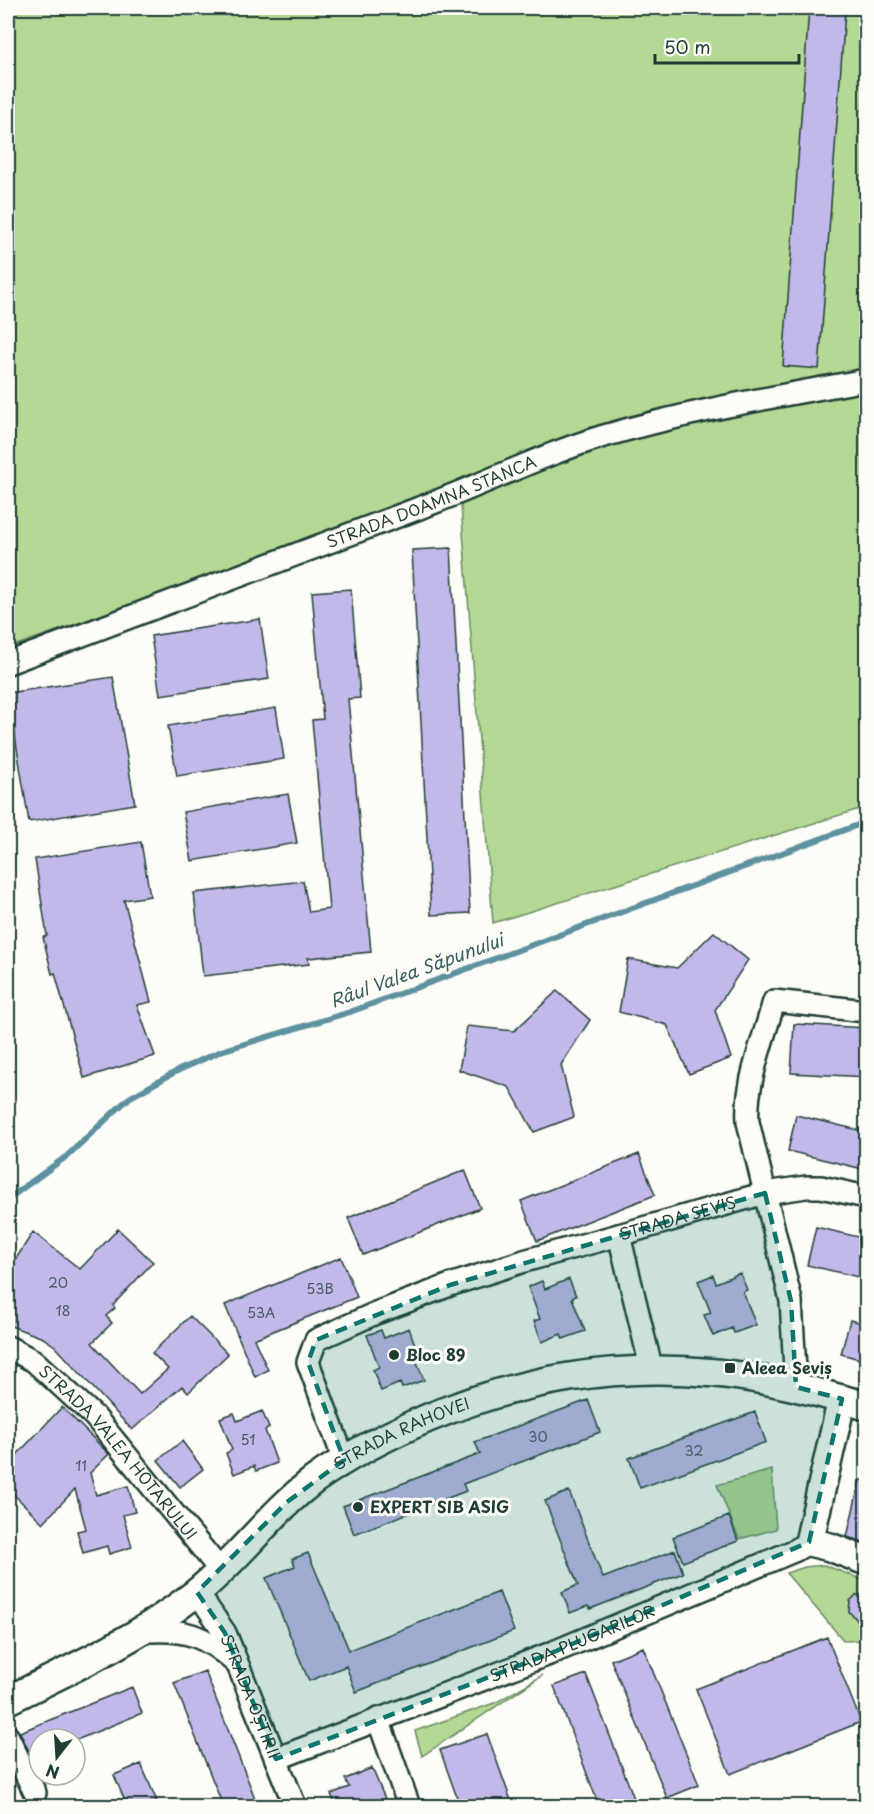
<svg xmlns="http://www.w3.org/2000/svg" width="874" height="1814" font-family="'Playpen Sans',sans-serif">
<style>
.green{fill:#b3d994;stroke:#698b64;stroke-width:1.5}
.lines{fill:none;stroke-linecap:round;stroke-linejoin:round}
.stream{stroke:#5d91a0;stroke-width:6}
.building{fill:#c3b8ea;stroke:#1f3d34;stroke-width:1.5}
.minor-casing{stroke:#1f3d34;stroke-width:26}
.tertiary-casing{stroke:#1f3d34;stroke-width:32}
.minor{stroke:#fdfcf7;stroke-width:21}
.tertiary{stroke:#fdfcf7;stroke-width:27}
.marked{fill:#0f766e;fill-opacity:0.2;stroke:#0f766e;stroke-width:4.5;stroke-dasharray:12 8;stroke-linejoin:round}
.poi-dot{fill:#1f3d34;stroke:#fdfcf7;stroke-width:2}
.labels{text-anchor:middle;stroke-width:6;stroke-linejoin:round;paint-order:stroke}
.number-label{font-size:14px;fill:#485c62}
.street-label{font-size:16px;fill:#1f3d34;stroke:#fdfcf7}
.poi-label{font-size:16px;font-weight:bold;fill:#1f3d34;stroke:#fdfcf7;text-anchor:start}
.water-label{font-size:18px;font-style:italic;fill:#396061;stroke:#fdfcf7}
</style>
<rect width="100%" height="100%" fill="#fdfcf7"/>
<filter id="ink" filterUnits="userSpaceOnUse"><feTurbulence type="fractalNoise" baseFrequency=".0167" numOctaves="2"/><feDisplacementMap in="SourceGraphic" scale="12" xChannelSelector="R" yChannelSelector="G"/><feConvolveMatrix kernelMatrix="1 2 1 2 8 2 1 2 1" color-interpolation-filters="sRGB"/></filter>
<g filter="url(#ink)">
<!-- green -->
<path class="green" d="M8,8H866V807L493,923L460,493L384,515L8,648Z
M772,1470L776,1529L739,1539L717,1485Z
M824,1565L866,1581V1640L844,1641L786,1573L805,1567Z
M543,1675L422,1756L415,1731L497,1702Z"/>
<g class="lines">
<!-- stream -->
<path class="stream" d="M8,1199L67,1156L129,1098L177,1071L221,1051L350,1012L866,822"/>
</g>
<!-- building -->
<path class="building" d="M809,8L845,11L819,369L783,366Z
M451,548L470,913L431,915L412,550Z
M351,589L360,698L348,699L371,952L308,958L309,964L203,976L194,893L303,881L309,912L329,909L312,720L323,719L312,592Z
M260,619L269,679L160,695L151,636Z
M113,677L135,804L29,822L8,693Z
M276,708L284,759L177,776L168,726Z
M288,794L297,843L192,861L183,812Z
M141,842L150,896L124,900L151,1002L137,1005L155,1056L84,1078L55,973L52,974L43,937L47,936L35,859Z
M714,932L748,960L715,1010L731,1058L689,1074L667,1025L619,1012L628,959L677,968Z
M557,991L590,1020L561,1065L574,1117L534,1132L509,1087L459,1070L467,1026L514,1031Z
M794,1024L867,1028V1077L791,1073Z
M796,1115L867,1132V1170L788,1151Z
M639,1154L655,1195L537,1241L521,1201Z
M465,1170L480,1208L363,1255L348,1218Z
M816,1227L867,1239V1279L807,1265Z
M118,1229L153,1262L113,1305L115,1308L106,1316L112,1323L92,1343L140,1394L168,1369L152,1353L190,1316L228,1354L188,1393L182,1386L132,1430L55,1346L43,1338L8,1325V1271L33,1232L80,1269Z
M341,1257L357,1297L254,1339L268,1370L255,1377L225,1305Z
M740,1273L747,1290L743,1292L756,1325L734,1333L732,1328L713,1336L704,1315L711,1313L698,1281L713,1275L716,1283Z
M569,1279L576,1296L572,1298L585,1331L563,1339L561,1334L542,1342L534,1321L540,1319L528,1287L542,1281L545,1289Z
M850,1320L867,1324V1361L841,1354Z
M409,1328L415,1345L411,1347L424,1380L402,1388L400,1383L381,1391L373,1370L379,1367L367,1335L381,1330L384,1338Z
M588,1400L600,1432L463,1484L466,1491L354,1534L343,1506L480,1454L475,1442Z
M62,1407L109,1454L90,1473L96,1495L128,1486L135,1512L123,1515L132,1547L109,1554L107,1546L83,1553L77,1531L86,1529L75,1489L43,1523L8,1489V1473L16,1464L12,1460Z
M262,1411L269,1428L265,1430L277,1463L256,1471L254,1466L234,1474L226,1453L232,1450L220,1418L234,1413L237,1421Z
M755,1412L766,1442L640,1488L629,1458Z
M182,1441L203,1469L180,1487L158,1460Z
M860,1480H867V1543L847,1537Z
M569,1491L603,1578L675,1550L683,1573L590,1609L588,1606L570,1613L562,1592L578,1585L545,1501Z
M729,1516L738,1541L683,1562L673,1537Z
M308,1553L349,1650L499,1592L514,1631L356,1692L346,1666L309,1681L266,1578L295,1566L292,1559Z
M867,1594V1629L849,1612L850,1601L856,1595Z
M827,1637L861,1722L730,1774L696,1689Z
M643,1647L699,1785L667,1798L611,1660Z
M205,1671L258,1806H223L174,1683Z
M586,1674L637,1806H599L554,1686Z
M132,1687L142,1713L79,1739H39V1755L32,1758L20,1732Z
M487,1734L513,1806H460L440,1750Z
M141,1764L159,1806H127L114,1775Z
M372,1768L388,1806H336L331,1794L349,1787L345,1779Z"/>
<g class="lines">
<defs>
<g id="minor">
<path id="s1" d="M8,663C148,610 289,557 430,504C488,482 544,454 604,436C690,411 778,396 866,380"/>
<path d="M619,1235L652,1371"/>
<path id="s2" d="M8,1347L34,1361L95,1417L220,1570"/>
<path d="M796,1387L791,1301L748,1122C745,1083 764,1039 774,1001L866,1011"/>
<path id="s3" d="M344,1460L308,1362L316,1340L376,1313L450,1285L524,1261L619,1235L765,1193L806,1187H821L866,1197"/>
<path id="s4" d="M197,1592L225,1633L295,1806"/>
<path d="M140,1632C182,1627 206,1635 237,1664"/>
<path d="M378,1719L409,1806"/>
<path d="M8,1737L35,1793"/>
<path id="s5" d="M276,1759L549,1654L796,1550L809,1542"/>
</g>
<g id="tertiary">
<path d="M842,1399L809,1542L830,1547L866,1561"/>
<path id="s6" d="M8,1700C72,1669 139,1638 196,1593C239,1559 270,1513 314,1480C350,1454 388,1435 428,1418C522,1379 614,1363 716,1373C767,1378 817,1392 866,1406"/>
</g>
</defs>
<!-- minor casing -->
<use href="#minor" class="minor-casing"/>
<!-- tertiary casing -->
<use href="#tertiary" class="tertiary-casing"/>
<!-- minor -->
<use href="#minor" class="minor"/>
<!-- tertiary -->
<use href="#tertiary" class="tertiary"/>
</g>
</g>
<!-- marked area -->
<path class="marked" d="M765,1193L791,1301L796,1387L842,1399L809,1542L549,1654L276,1759L225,1633L197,1592L287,1502L344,1460L308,1362L316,1340L450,1285Z"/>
<!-- markers -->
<g class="poi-dot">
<circle cx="394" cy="1355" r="6"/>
<rect x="724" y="1362" width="12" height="12" rx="3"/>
<circle cx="358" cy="1507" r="6"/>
</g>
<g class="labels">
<!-- number labels -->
<g class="number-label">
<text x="58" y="1288">20</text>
<text x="320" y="1294">53B</text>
<text x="63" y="1316">18</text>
<text x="261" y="1318">53A</text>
<text x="538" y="1442">30</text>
<text x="248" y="1445">51</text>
<text x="694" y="1456">32</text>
<text x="81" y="1471">11</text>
</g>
<!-- street labels -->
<g class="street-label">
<text dy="6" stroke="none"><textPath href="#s1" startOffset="453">STRADA DOAMNA STANCA</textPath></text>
<text dy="6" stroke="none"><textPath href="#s3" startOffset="510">STRADA SEVIȘ</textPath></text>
<text dy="6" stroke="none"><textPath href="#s6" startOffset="480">STRADA RAHOVEI</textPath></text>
<text dy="6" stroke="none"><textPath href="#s2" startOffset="154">STRADA VALEA HOTARULUI</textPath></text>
<text dy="6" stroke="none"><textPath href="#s5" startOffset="318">STRADA PLUGARILOR</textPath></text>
<text dy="6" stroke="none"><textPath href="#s4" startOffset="118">STRADA OȘTIRII</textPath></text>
</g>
<!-- poi labels -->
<g class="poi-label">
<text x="406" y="1361">Bloc 89</text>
<text x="742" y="1374">Aleea Seviș</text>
<text x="370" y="1513">EXPERT SIB ASIG</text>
</g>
<!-- water labels -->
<g class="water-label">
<text transform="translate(417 971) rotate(-20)" y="6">Râul Valea Săpunului</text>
</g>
</g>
<!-- margin -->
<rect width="874" height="1814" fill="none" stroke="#fdfcf7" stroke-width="30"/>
<rect x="15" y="15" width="844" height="1784" fill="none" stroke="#1f3d34" stroke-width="2" filter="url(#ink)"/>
<!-- north arrow -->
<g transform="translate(57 1757) rotate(197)"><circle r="28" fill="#fdfcf7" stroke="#a4b0a9" stroke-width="1.5"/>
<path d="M0-4.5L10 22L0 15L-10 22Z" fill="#1f3d34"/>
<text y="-9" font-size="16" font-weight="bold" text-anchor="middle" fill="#1f3d34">N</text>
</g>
<!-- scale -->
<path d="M655 54v9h144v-9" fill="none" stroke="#1f3d34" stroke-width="3"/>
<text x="664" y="54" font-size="18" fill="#1f3d34" stroke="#fdfcf7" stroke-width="4.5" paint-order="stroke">50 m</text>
</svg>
